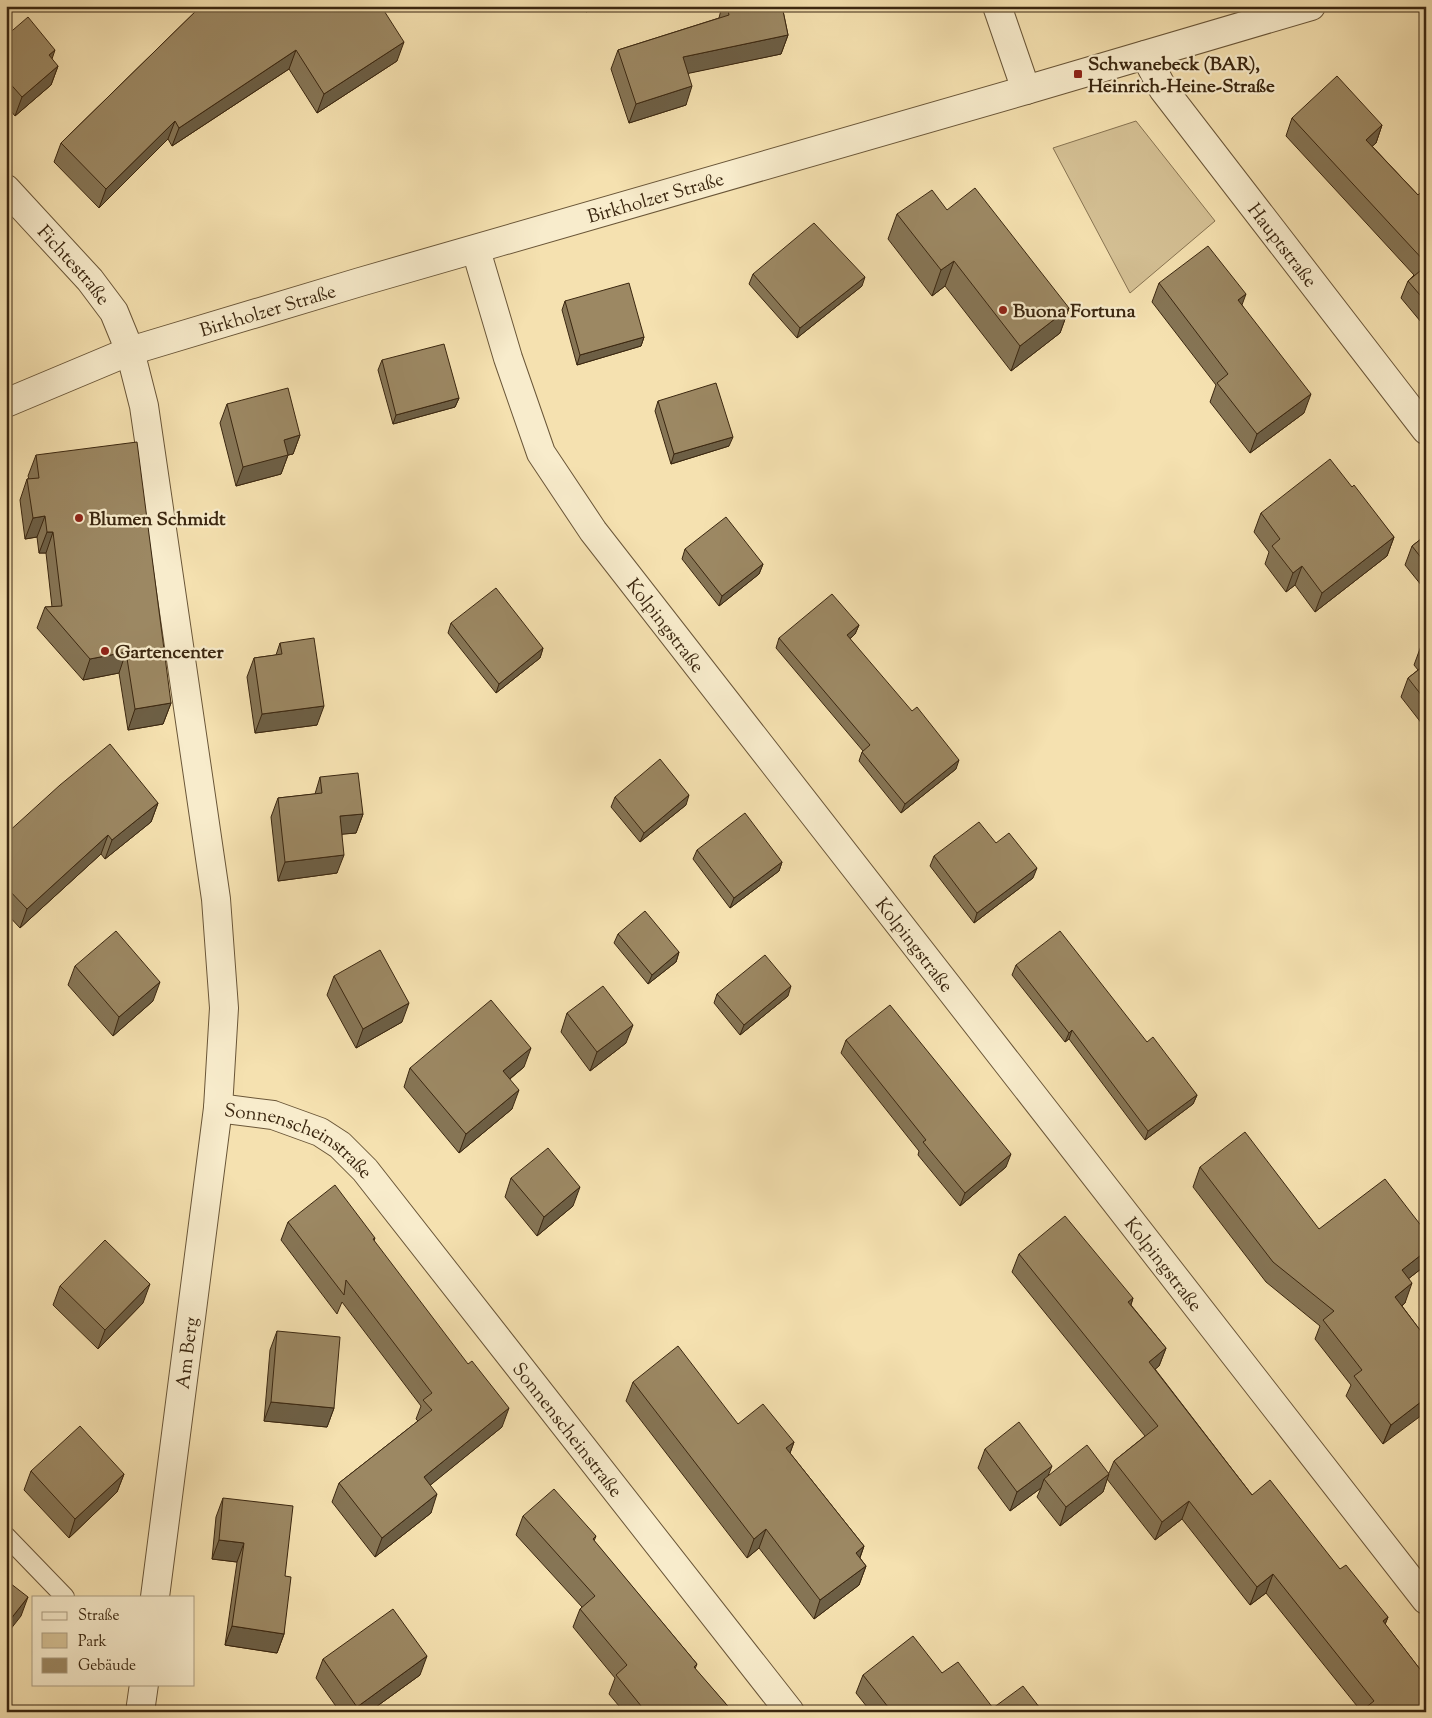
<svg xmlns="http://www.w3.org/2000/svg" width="1432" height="1718" font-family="'Sorts Mill Goudy',serif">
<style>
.green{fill:#d5c195;stroke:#887452}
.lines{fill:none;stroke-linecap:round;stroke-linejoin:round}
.service-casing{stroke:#6a5638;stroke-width:20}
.minor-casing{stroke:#6a5638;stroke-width:30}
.tertiary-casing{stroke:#6a5638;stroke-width:30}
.service{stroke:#f8eccc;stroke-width:18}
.minor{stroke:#f8eccc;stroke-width:28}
.tertiary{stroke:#f8eccc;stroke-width:28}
.wall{fill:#867555;stroke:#3b2710}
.shaded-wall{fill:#6d5f45;stroke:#3b2710}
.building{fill:#9c8863;stroke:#3b2710}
.poi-dot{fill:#8f2418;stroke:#f8eccc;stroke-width:2}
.labels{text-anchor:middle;stroke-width:4.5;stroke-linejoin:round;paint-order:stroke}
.poi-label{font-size:19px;font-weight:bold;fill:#3b2710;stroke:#f8eccc;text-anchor:start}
.street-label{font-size:19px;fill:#3b2710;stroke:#f8eccc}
</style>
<rect width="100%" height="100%" fill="#f5e1b0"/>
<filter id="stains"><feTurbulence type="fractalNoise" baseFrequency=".004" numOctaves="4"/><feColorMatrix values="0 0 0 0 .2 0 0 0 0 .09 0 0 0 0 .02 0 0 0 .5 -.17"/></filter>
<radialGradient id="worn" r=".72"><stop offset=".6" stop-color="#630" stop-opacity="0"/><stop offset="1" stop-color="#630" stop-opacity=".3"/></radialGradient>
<!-- green -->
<path class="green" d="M1136,121L1215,221L1130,293L1053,148Z"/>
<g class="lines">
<defs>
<path id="service" d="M6,1536L65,1597"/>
<g id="minor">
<path d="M997,6L1026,90"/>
<path id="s1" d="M1145,55L1163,89L1426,430"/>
<path id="s2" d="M6,189L90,280L114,312L130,351L144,406L216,899L224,1008L218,1108L155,1597"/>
<path id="s3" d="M476,250L508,358L541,453L593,531L1426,1600"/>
<path id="s4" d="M218,1108L273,1115L320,1132L340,1145L365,1170L790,1712"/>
<path d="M140,1712L144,1684"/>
</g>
<g id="tertiary">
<path id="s5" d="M6,403L130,351L360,282L1026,90L1311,6"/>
</g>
</defs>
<!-- service casing -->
<use href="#service" class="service-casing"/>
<!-- minor casing -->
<use href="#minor" class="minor-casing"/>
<!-- tertiary casing -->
<use href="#tertiary" class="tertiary-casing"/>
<!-- service -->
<use href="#service" class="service"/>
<!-- minor -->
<use href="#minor" class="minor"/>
<!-- tertiary -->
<use href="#tertiary" class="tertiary"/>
</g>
<!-- wall -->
<path class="wall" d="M198,6H381L397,61L317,113L289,69L172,146L168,139L99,208L54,162L61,143L198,9L197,8Z
M582,6H595L586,12Z
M722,6H782L788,35L781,54L688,73L686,105L629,123L611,69L618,50L719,18Z
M6,36L58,66L51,85L15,116L6,105Z
M1292,118L1382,125L1376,143L1372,146L1418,195L1426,198V328L1401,298L1408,281L1414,275L1286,136Z
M947,210L1069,308L1060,333L1011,371L945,286L932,296L888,239L897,214Z
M753,274L862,286L797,338L749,284Z
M1159,283L1242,305L1304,413L1250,453L1210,402L1216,385L1152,302Z
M565,301L644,337L641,346L577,365L562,310Z
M382,360L459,398L455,407L393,424L378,370Z
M658,401L729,446L671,464L655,411Z
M227,404L300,435L293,454L288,455L281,474L236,486L220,423Z
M36,455L171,703L163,724L128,730L119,673L83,680L37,628L45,607H52L46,553H39L37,537L25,539L20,500L27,479H29L28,476Z
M1352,487L1394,537L1387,556L1315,612L1295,585L1286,592L1265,564L1269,552L1254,532L1261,513Z
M1426,535V591L1405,565L1412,546Z
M685,549L763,564L759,574L719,606L682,559Z
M451,623L543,648L540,658L496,693L448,633Z
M859,625L855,634L850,639L956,769L901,813L859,761L862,752L863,751L776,648L779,638Z
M1426,642V729L1401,697L1408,678L1418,670L1414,665L1421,646Z
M280,643L317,725L255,733L247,677L254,658L276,655Z
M320,777L363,814L356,833L342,834L337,873L278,881L271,817L278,798L315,794Z
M615,797L686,805L640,842L611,807Z
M158,803L151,822L105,859L101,854L20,928L6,913V834Z
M996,843L1033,878L974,923L930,866L934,856Z
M697,850L782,862L779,871L730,908L693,859Z
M618,934L679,952L676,962L648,984L614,943Z
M1016,965L1147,1042L1197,1095L1193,1104L1145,1140L1069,1039L1065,1042L1012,975Z
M75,966L153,1001L113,1036L68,985Z
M334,976L402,1022L356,1048L327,995Z
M717,994L788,996L740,1035L714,1003Z
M567,1013L626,1043L590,1071L561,1032Z
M846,1040L1006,1167L960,1206L918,1155L919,1151L841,1053Z
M524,1067L510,1079L512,1109L459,1153L404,1087L410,1068Z
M1200,1167L1319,1229L1426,1265L1408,1279L1405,1303L1402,1306L1426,1338L1383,1444L1346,1396L1351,1385L1315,1339L1320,1326L1266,1282L1193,1187Z
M511,1178L573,1206L537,1236L505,1197Z
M288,1222L375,1238L374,1241L502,1427L430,1485L431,1513L375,1557L332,1502L339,1483L418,1421L416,1419L421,1406L342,1302L337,1314L281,1240Z
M1019,1254L1133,1298L1131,1305L1166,1348L1159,1366L1155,1369L1252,1495L1340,1569L1388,1617L1385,1624L1426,1677L1361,1711L1266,1593L1250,1605L1182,1519L1155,1540L1107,1479L1103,1492L1060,1526L1037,1497L1041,1488L1010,1511L978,1468L985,1449L1048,1475L1109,1473L1114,1461L1145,1436L1012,1272Z
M60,1286L143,1303L98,1349L53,1305Z
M277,1331L334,1408L327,1427L264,1421L270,1350Z
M633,1382L738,1424L794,1442L790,1453L864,1546L860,1558L866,1566L859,1585L814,1619L759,1548L747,1558L626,1401Z
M31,1471L124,1474L117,1492L69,1538L24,1490Z
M223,1498L285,1576L284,1634L277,1653L225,1645L237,1562L212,1559L216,1517Z
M523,1516L596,1536L594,1541L697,1664L695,1669L733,1712H624L609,1694L615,1678L573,1627L580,1609L582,1607L516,1535Z
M323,1659L420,1675L369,1712H340L316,1678Z
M942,1673L993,1708L1043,1712H871L856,1693L863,1675Z"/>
<!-- shaded-wall -->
<path class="shaded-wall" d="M588,6H595L586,12Z
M788,35L781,54L676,76L683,57Z
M404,42L397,61L317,113L324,94Z
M55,50L49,68V55Z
M296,50L289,69L172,146L179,128Z
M58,66L51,85L15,116L22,97Z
M692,86L686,105L629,123L636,104Z
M175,121L168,139L99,208L106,189Z
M1382,125L1376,143L1359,158L1366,140Z
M954,261L945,286L932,296L941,270Z
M865,277L862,286L797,338L800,328Z
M1246,294L1239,313L1238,300Z
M1069,308L1060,333L1011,371L1020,346Z
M644,337L641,346L577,365L580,355Z
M1311,394L1304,413L1250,453L1257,434Z
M459,398L455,407L393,424L396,415Z
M300,435L293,454L288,455L281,474L236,486L243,467L284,440Z
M733,437L729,446L671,464L674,454Z
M45,516L37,537L25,539L33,518Z
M47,532H53L46,553H39Z
M1394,537L1387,556L1315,612L1322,593Z
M763,564L759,574L719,606L722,596Z
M1302,566L1295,585L1286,592L1293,573Z
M859,625L855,634L843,645L847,635Z
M543,648L540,658L496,693L499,684Z
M126,652L119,673L83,680L90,659Z
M171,703L163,724L128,730L135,709Z
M324,706L317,725L255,733L262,714Z
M959,760L956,769L901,813L905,804Z
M689,795L686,805L640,842L644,833Z
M158,803L151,822L105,859L112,840Z
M363,814L356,833L333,835L340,816Z
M108,835L101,854L20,928L27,909Z
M344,855L337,873L278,881L285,862Z
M782,862L779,871L730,908L734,898Z
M1037,868L1033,878L974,923L977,913Z
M679,952L676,962L648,984L652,975Z
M160,982L153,1001L113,1036L119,1017Z
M791,986L788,996L740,1035L744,1025Z
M409,1003L402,1022L356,1048L363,1029Z
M633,1025L626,1043L590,1071L597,1052Z
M1072,1030L1069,1039L1065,1042L1069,1033Z
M531,1048L524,1067L496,1090L503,1071Z
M519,1090L512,1109L459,1153L466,1134Z
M1197,1095L1193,1104L1145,1140L1148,1131Z
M1011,1154L1006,1167L960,1206L965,1193Z
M580,1187L573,1206L537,1236L544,1217Z
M1426,1251V1265L1394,1290L1402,1270Z
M1412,1283L1405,1303L1388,1317L1395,1297Z
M150,1284L143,1303L98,1349L105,1330Z
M1133,1298L1127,1316L1128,1302Z
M1166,1348L1159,1366L1142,1380L1149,1362Z
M1426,1398V1412L1383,1444L1391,1425Z
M271,1402L334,1408L327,1427L264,1421Z
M509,1408L502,1427L417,1496L424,1477Z
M794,1442L787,1461L786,1448Z
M1052,1466L1046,1481L1044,1479L1041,1488L1010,1511L1017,1492Z
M124,1474L117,1492L69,1538L75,1519Z
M1109,1474L1103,1492L1060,1526L1066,1507Z
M437,1494L431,1513L375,1557L382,1538Z
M1189,1501L1182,1519L1155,1540L1162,1522Z
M766,1529L759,1548L747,1558L754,1539Z
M219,1540L244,1543L237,1562L212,1559Z
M864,1546L857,1565L856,1553Z
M866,1566L859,1585L814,1619L820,1600Z
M1273,1574L1266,1593L1250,1605L1257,1587Z
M28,1597L21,1616L6,1635V1625Z
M1388,1617L1381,1635L1383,1621Z
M232,1626L284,1634L277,1653L225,1645Z
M427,1656L420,1675L369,1712H355L357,1707Z"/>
<!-- building -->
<path class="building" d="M201,6H381L404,42L324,94L296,50L179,128L175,121L106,189L61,143Z
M727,6H782L788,35L683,57L692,86L636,104L618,50L729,15Z
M28,17L55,50L49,55L58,66L22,97L6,79V36Z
M1337,76L1382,125L1366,140L1418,195L1421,192L1426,198V263L1292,118Z
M975,188L1069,308L1020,346L954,261L941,270L897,214L932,190L947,210Z
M814,223L865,277L800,328L753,274Z
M1208,246L1246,294L1238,300L1311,394L1257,434L1217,383L1228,374L1159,283Z
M1426,266V302L1408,281Z
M629,283L644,337L580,355L565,301Z
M444,344L459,398L396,415L382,360Z
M716,383L733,437L674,454L658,401Z
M288,388L300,435L284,440L288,455L243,467L227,404Z
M137,442L171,703L135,709L126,652L90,659L45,607L62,606L53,532H47L45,516L33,518L27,479L39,478L36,455Z
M1330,459L1352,487L1354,485L1394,537L1322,593L1302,566L1293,573L1272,546L1280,539L1261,513Z
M726,517L763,564L722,596L685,549Z
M1426,535V564L1412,546Z
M496,588L543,648L499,684L451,623Z
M832,594L859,625L847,635L912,711L917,707L959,760L905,804L862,752L870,745L779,638Z
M314,638L324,706L262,714L254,658L282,654L280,643Z
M1426,642V652L1421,646Z
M1426,664V701L1408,678Z
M110,744L158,803L112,840L108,835L27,909L6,887V834L60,785Z
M660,759L689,795L644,833L615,797Z
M358,773L363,814L340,816L344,855L285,862L278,798L322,793L320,777Z
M745,813L782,862L734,898L697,850Z
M979,822L996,843L1009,833L1037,868L977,913L934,856Z
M645,911L679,952L652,975L618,934Z
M116,931L160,982L119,1017L75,966Z
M1060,931L1147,1042L1153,1037L1197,1095L1148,1131L1072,1030L1069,1033L1016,965Z
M380,950L409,1003L363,1029L334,976Z
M765,955L791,986L744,1025L717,994Z
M603,986L633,1025L597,1052L567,1013Z
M491,1000L531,1048L503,1071L519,1090L466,1134L410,1068Z
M890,1005L1011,1154L965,1193L923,1142L926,1140L846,1040Z
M1245,1132L1319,1229L1385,1179L1426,1232V1251L1402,1270L1412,1283L1395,1297L1426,1338V1398L1391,1425L1354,1376L1362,1370L1323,1320L1334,1311L1273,1262L1200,1167Z
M548,1148L580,1187L544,1217L511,1178Z
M335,1185L375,1238L373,1239L468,1364L472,1361L509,1408L424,1477L437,1494L382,1538L339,1483L432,1410L423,1400L432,1393L346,1280L344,1295L288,1222Z
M1065,1216L1133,1298L1128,1302L1166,1348L1149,1362L1252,1495L1270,1480L1340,1569L1346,1565L1388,1617L1383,1621L1426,1677V1712H1360L1374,1701L1273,1574L1257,1587L1189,1501L1162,1522L1114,1461L1158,1426L1019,1254Z
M105,1240L150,1284L105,1330L60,1286Z
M277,1331L340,1337L334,1408L271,1402Z
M678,1346L738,1424L763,1404L794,1442L786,1448L864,1546L856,1553L866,1566L820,1600L766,1529L754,1539L633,1382Z
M1019,1422L1052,1466L1017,1492L985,1449Z
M80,1426L124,1474L75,1519L31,1471Z
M1087,1445L1109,1474L1066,1507L1044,1479Z
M554,1489L596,1536L593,1539L697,1664L694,1667L733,1712H646L616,1675L627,1665L580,1609L595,1596L523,1516Z
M223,1498L293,1506L285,1576L291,1577L284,1634L232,1626L244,1543L219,1540Z
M6,1580L28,1597L6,1625Z
M393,1609L427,1656L357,1707L323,1659Z
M913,1636L942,1673L958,1662L993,1708L1023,1686L1043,1712H953L951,1709L948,1712H907L906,1710L904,1712H892L863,1675Z"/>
<!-- markers -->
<g class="poi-dot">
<rect x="1073" y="69" width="10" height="10" rx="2.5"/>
<circle cx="1003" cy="310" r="5"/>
<circle cx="79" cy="518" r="5"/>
<circle cx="105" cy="651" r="5"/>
</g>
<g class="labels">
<!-- poi labels -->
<g class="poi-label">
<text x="1088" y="70">Schwanebeck (BAR),<tspan x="1088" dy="22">Heinrich-Heine-Straße</tspan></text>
<text x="1013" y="317">Buona Fortuna</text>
<text x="89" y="525">Blumen Schmidt</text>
<text x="115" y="658">Gartencenter</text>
</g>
<!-- street labels -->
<g class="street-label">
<text dy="7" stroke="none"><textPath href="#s5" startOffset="682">Birkholzer Straße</textPath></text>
<text dy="7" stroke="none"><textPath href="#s1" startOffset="235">Hauptstraße</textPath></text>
<text dy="7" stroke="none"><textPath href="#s2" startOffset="102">Fichtestraße</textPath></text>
<text dy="7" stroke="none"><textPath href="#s5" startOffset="278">Birkholzer Straße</textPath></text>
<text dy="7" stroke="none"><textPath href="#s3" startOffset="426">Kolpingstraße</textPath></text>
<text dy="7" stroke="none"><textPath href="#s3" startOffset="831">Kolpingstraße</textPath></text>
<text dy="7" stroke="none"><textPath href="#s4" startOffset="89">Sonnenscheinstraße</textPath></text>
<text dy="7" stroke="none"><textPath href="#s3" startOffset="1236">Kolpingstraße</textPath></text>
<text transform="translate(186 1353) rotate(-83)" y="7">Am Berg</text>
<text dy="7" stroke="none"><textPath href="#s4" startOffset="494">Sonnenscheinstraße</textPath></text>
</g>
</g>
<!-- margin -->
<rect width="1432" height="1718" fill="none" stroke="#f5e1b0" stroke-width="25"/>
<rect x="8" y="8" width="1417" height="1703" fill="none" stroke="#3b2710" stroke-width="2.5"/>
<rect x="12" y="12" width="1407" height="1693" fill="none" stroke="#3b2710"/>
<!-- legend -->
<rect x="32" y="1596" width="162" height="90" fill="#f8eccc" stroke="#ac9d81"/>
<rect x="42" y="1612" width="25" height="8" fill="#f8eccc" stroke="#ac9d81"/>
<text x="78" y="1620" font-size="15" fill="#3b2710">Straße</text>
<rect x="42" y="1633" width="25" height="15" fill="#d5c195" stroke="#ac9d81"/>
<text x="78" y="1646" font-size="15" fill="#3b2710">Park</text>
<rect x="42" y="1658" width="25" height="15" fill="#9c8863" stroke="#ac9d81"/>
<text x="78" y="1670" font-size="15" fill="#3b2710">Gebäude</text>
<rect width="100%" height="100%" filter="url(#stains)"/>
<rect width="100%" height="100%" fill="url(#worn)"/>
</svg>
